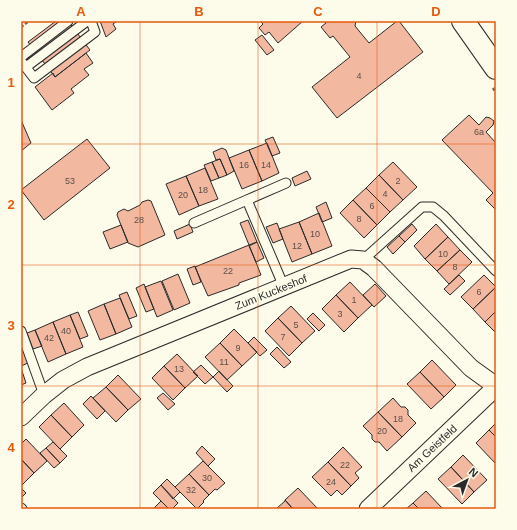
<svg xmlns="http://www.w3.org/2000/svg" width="517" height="530" font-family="Arial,sans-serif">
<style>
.building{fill:#f2b8a0;stroke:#2b2b2b}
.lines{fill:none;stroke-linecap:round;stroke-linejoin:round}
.lane-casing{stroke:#2b2b2b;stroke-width:11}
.street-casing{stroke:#2b2b2b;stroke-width:19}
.secondary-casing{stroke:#2b2b2b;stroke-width:24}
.path{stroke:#6a6964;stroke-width:2.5;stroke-dasharray:3 2;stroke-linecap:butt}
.lane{stroke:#fdfbea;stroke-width:9}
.street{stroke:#fdfbea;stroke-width:17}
.secondary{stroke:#fdfbea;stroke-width:22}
.grid{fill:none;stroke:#e8590c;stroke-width:1;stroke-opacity:0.55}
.labels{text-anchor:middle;stroke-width:3;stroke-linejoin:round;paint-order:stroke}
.number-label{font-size:9px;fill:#5d4e48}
.street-label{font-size:11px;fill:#2b2b2b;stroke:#fdfbea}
.neatline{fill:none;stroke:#e8590c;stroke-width:1.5}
.grid-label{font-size:13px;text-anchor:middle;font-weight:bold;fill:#e8590c}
</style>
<rect width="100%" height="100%" fill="#fdfbea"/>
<!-- building -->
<path class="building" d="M56,21H68L90,50L55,77L28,42Z
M100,21H117L113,24L116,29L106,37Z
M260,21H303L278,43L269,32L265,35L259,28L263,24Z
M324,21H356L355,26L369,43L397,21H399L423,52L337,118L312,87L350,57L333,36L330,38L321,27L326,23Z
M262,35L274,50L267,55L255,40Z
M86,53L93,63L84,69L89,75L71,89L74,93L52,110L35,87L53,73L55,77Z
M469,115L479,125L486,117L490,118L494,121L493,125L486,132L496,143V210L486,200L493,193L442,140Z
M21,120L31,143L21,151Z
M273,137L280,153L272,156L265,140Z
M87,139L110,168L44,220L21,190Z
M267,143L279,173L262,181L249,150Z
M222,148L226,150L234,171L227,175L220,159L216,160L213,152Z
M249,150L262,181L242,189L229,158Z
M220,159L227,175L219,178L212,162Z
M212,162L219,178L211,181L204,165Z
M393,162L417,187L403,200L379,175Z
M205,168L218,199L199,206L186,176Z
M307,171L311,179L295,186L292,178Z
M379,175L403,200L390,212L366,188Z
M186,176L199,206L179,215L166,184Z
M366,188L390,212L377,225L353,200Z
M148,200L151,201L165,235L138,247L128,243L117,215L118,212L124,209L128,211L140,205L142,202Z
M353,200L377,225L364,238L340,213Z
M326,202L332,218L322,222L316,207Z
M319,213L332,246L312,254L299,222Z
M248,220L257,242L249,245L240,223Z
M299,222L312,254L292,262L279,229Z
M277,223L283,239L273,243L266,227Z
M190,224L193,232L177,239L174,231Z
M412,224L417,230L405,242L399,236Z
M436,224L448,237L425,259L414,246Z
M121,225L128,242L110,249L103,232Z
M399,236L405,242L393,254L387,247Z
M448,237L460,250L437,271L425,259Z
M257,242L264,258L256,262L249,246Z
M249,245L261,275L239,283V285L208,296L195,267Z
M460,250L472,262L449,284L437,271Z
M195,266L201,282L193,285L187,269Z
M178,274L190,303L174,310L162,281Z
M459,275L465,281L450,295L444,289Z
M484,275L496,287L473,309L461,297Z
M161,281L173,310L157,317L145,287Z
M350,282L372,305L358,318L336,295Z
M144,284L154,309L146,312L136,288Z
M375,284L386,296L374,307L363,295Z
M496,287V311L485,322L473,309Z
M127,292L137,316L129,319L119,295Z
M336,295L358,318L344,332L322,309Z
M120,298L132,327L116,334L104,304Z
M104,304L116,334L100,340L88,311Z
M291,306L315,331L302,343L278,318Z
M496,311V333L485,322Z
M78,312L88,336L80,339L70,315Z
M313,313L325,325L319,331L307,319Z
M70,315L83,347L66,354L53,322Z
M278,318L302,343L289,356L265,331Z
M53,322L66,354L48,362L35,330Z
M234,329L257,352L242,366L220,343Z
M35,330L42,346L33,349L27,333Z
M254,337L267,350L260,356L248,343Z
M21,342L28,363L21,366Z
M220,343L242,366L227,380L205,357Z
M277,347L291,362L284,368L270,354Z
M177,354L198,376L185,388L164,366Z
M432,360L456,385L444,397L420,372Z
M201,365L213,377L205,384L193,372Z
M164,366L185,388L173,400L152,378Z
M21,368L26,383L21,385Z
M219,371L233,386L227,392L213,377Z
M420,372L444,397L431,409L407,384Z
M118,375L141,399L128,410L106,387Z
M106,387L128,410L116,422L93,398Z
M163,393L175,404L168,410L157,398Z
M91,396L105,411L97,419L83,404Z
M393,398L401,407H405L408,410V415L416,423L402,437L378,412Z
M64,403L84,425L72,437L51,415Z
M378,412L402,437L387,451L379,442H375L372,439V435L363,426Z
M51,415L72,437L60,449L39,427Z
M496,423V437L489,430Z
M489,430L496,437V464L476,443Z
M26,439L47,461L34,473L21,459V444Z
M53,442L67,456L60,463L46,448Z
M202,446L215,459L208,466L196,453Z
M343,447L362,467L355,473L359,478L351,486L328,462Z
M46,448L60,463L54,468L40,453Z
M463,455L487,480L474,492L451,467Z
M21,459L34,473L21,486Z
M203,461L225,483L217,490L215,489L209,495L189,474Z
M328,462L351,486L342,495L337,490L331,496L312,477Z
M451,467L474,492L462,504L438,479Z
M189,474L209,495L203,501L204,502L197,509L175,487Z
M167,479L180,492L173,499L161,485Z
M161,485L178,503L172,509H169L153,493Z
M21,488L26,493L21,498Z
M298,488L318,509H293L285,500Z
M426,491L443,509H419L413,503Z
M285,500L293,509H276L285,501Z
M161,501L169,509H153Z
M413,503L419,509H406Z"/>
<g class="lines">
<defs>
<path id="lane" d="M21,57L68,21
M21,61L34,78L95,32L91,21
M26,67L87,21
M194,223L247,200
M363,260L422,207H433L444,216L496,271
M284,287L247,200L286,183
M21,331L44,395
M21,508L22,509"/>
<path id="street" d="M21,417L44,395L63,380L87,367L351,259L363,260L374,268L471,368L496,386
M368,509L496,387"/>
<path id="secondary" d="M463,21L496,68"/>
</defs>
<!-- lane casing -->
<use href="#lane" class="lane-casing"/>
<!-- street casing -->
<use href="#street" class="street-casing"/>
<!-- secondary casing -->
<use href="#secondary" class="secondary-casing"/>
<!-- path -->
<path class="path" d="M21,27L29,21
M493,88L496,93"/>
<!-- lane -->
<use href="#lane" class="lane"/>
<!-- street -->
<use href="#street" class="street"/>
<!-- secondary -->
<use href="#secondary" class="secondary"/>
</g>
<!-- grid -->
<path class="grid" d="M140,21V509M258,21V509M377,21V509M21,144H496M21,265H496M21,386H496"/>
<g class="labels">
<!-- number labels -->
<g class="number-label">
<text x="359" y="79">4</text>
<text x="479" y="135">6a</text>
<text x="244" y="168">16</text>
<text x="266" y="168">14</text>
<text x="70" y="184">53</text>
<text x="398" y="184">2</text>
<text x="203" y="193">18</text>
<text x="385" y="197">4</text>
<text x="183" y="198">20</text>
<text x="372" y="209">6</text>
<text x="359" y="222">8</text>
<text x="139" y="223">28</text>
<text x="315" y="237">10</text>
<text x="297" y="249">12</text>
<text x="443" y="257">10</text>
<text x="455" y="270">8</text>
<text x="228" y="274">22</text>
<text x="479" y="295">6</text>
<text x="354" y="303">1</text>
<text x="340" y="317">3</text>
<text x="296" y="328">5</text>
<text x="66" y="334">40</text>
<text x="283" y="340">7</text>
<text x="49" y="341">42</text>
<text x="238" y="351">9</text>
<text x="224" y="365">11</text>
<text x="179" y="372">13</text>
<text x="398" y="422">18</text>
<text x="382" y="434">20</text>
<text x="345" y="468">22</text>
<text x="207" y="481">30</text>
<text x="331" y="485">24</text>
<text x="191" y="493">32</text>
</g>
<!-- street labels -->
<g class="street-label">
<text transform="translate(271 292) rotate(-22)" y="4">Zum Kuckeshof</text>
<text transform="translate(432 448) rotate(-43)" y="4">Am Geistfeld</text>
</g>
</g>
<!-- border -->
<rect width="517" height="530" fill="none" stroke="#fdfbea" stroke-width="44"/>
<!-- north arrow -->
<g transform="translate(467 480) rotate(41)" stroke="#fdfbea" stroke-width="3" paint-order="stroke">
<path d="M0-3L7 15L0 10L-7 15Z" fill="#2b2b2b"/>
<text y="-6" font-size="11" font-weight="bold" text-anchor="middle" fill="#2b2b2b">N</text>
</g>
<rect x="22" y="22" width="473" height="486" class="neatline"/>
<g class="grid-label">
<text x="81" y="16">A</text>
<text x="199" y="16">B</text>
<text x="318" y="16">C</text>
<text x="436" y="16">D</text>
<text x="11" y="87">1</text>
<text x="11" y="209">2</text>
<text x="11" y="330">3</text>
<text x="11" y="452">4</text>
</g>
</svg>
